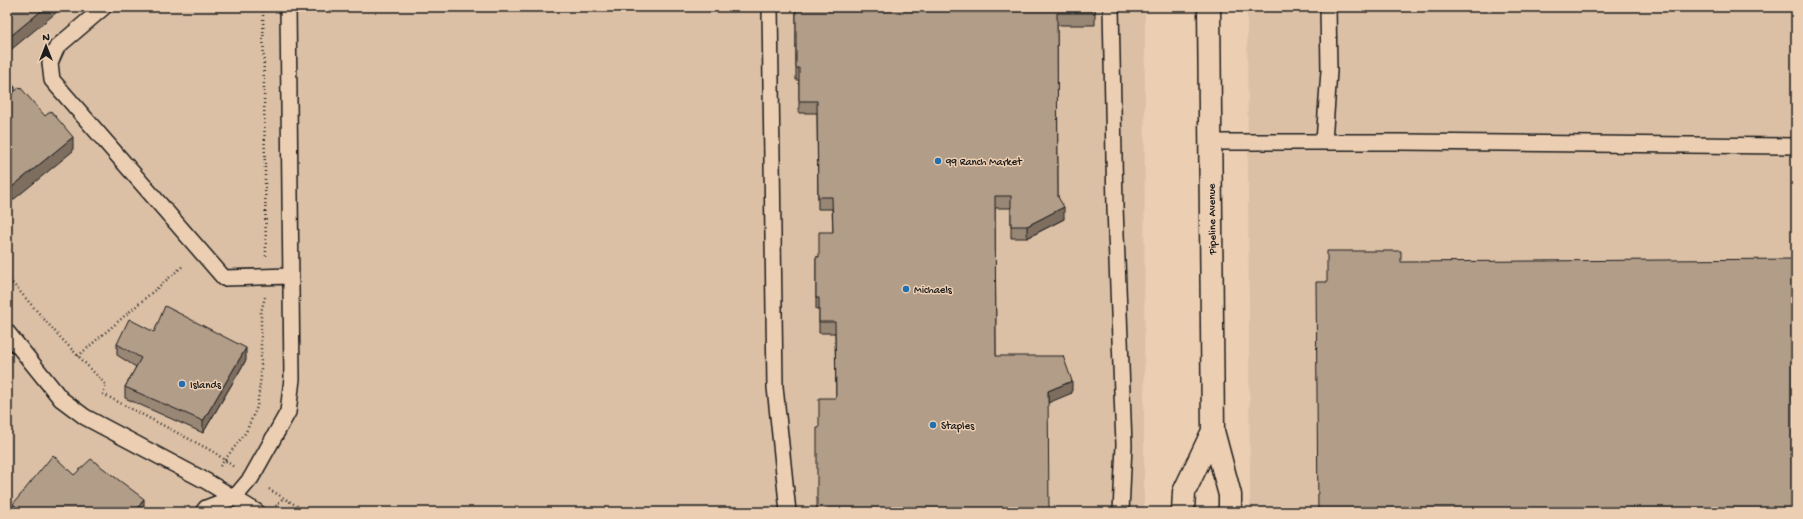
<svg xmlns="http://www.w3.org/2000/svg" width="1803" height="519" font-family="'Gochi Hand',sans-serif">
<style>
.built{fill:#dbc0a6}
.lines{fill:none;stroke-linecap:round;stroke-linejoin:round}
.service-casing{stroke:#1c1c1c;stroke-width:18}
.secondary-casing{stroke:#1c1c1c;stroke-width:25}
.path{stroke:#1c1c1c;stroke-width:2.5;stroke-dasharray:1 3;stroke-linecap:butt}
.service{stroke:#eccfb3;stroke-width:15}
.secondary{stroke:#eccfb3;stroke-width:22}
.wall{fill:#998776;stroke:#1c1c1c}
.shaded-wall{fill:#7d6e60;stroke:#1c1c1c}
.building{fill:#b29d89;stroke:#1c1c1c}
.poi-dot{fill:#1f6fb2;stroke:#eccfb3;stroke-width:1.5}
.labels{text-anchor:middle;stroke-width:3;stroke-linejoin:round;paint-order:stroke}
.poi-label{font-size:11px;fill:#1c1c1c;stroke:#eccfb3;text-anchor:start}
.street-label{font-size:11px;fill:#1c1c1c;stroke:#eccfb3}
</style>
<rect width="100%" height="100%" fill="#eccfb3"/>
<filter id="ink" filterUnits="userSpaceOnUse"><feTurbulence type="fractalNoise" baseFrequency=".025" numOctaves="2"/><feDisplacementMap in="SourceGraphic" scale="8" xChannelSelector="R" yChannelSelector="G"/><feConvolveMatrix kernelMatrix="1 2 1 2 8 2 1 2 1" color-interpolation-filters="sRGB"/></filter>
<g filter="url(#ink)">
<!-- built -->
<path class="built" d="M7,7H1145L1144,512H7Z
M1247,7H1796V512H1250Z"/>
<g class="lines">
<defs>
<path id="service" d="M104,7L57,47L50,63L52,80L224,278L290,276
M770,7L775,387L788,512
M1111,7L1115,207L1124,445L1121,512
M1210,142H1400L1796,146
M1324,142L1329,71L1328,7
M7,332L61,399L85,417L206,481L257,512
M203,512L206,508L235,497L251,478L288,412L292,379L288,7"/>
<path id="secondary" d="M1209,7L1213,431L1230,495V512
M1183,512L1184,492L1213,431"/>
</defs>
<!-- service casing -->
<use href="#service" class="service-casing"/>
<!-- secondary casing -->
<use href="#secondary" class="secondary-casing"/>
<!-- path -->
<path class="path" d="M263,7L266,256
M7,277L58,335L106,385L103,394L214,452L234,467
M78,356L184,265
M220,466L246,432L257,407L261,376V312L265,297
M269,489L307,512
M276,506L284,497
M178,512L183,506"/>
<!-- service -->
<use href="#service" class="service"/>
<!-- secondary -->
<use href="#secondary" class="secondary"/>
</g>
<!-- wall -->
<path class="wall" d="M796,7H1095V25H1057L1058,197L1064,219L1027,238H1011V208H995L996,356L1072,393L819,428L836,398L835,333H819V309H816V257H819L833,232L832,209H818L817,113H799V80H796Z
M154,332L246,360L203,433L125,398V387L136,367L117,355V344Z
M74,475L144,511L143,512H13V504Z"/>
<!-- shaded-wall -->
<path class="shaded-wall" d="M46,7H63L7,53V39Z
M15,87V102L7,108V94Z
M73,137V151L7,205V191Z
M1064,207V219L1027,238V226Z
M246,348V360L203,433V421Z
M1072,381V393L1048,403V391Z
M144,499V511L143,512H135Z"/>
<!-- building -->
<path class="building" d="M7,7H46L7,39Z
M796,7H1095V13H1057L1058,197L1064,207L1027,226H1011V196H995L996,356H1063L1072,381L1048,391L1049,512H817V428H819V398H836L835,322H819V298H816V257H819V232H833L832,197H818L817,101H799V68H796Z
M7,78L15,87L7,94Z
M20,87L45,116L51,111L73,137L7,191V98Z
M1327,251H1401V262L1796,259V512H1318L1316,282H1327Z
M165,306L246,348L203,421L125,387L141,358L117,344L129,319L154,332Z
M53,455L74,475L91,459L144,499L135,512H23L13,504Z"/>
</g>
<!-- markers -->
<g class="poi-dot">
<circle cx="938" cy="161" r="4"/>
<circle cx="906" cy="289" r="4"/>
<circle cx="182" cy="384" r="4"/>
<circle cx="933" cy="425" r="4"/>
</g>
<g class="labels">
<!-- poi labels -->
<g class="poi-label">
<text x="946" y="165">99 Ranch Market</text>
<text x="914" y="293">Michaels</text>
<text x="190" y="388">Islands</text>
<text x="941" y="429">Staples</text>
</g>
<!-- street labels -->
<g class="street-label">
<text transform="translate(1211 219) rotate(-91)" y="4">Pipeline Avenue</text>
</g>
</g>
<!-- margin -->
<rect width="1803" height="519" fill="none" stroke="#eccfb3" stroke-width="24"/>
<rect x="12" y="12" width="1779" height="495" fill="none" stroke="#1c1c1c" stroke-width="1.5" filter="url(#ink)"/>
<!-- north arrow -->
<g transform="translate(46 46)" stroke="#eccfb3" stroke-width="3" paint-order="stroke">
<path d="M0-3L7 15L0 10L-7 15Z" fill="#1c1c1c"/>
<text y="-6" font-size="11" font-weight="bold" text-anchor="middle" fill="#1c1c1c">N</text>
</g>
</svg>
